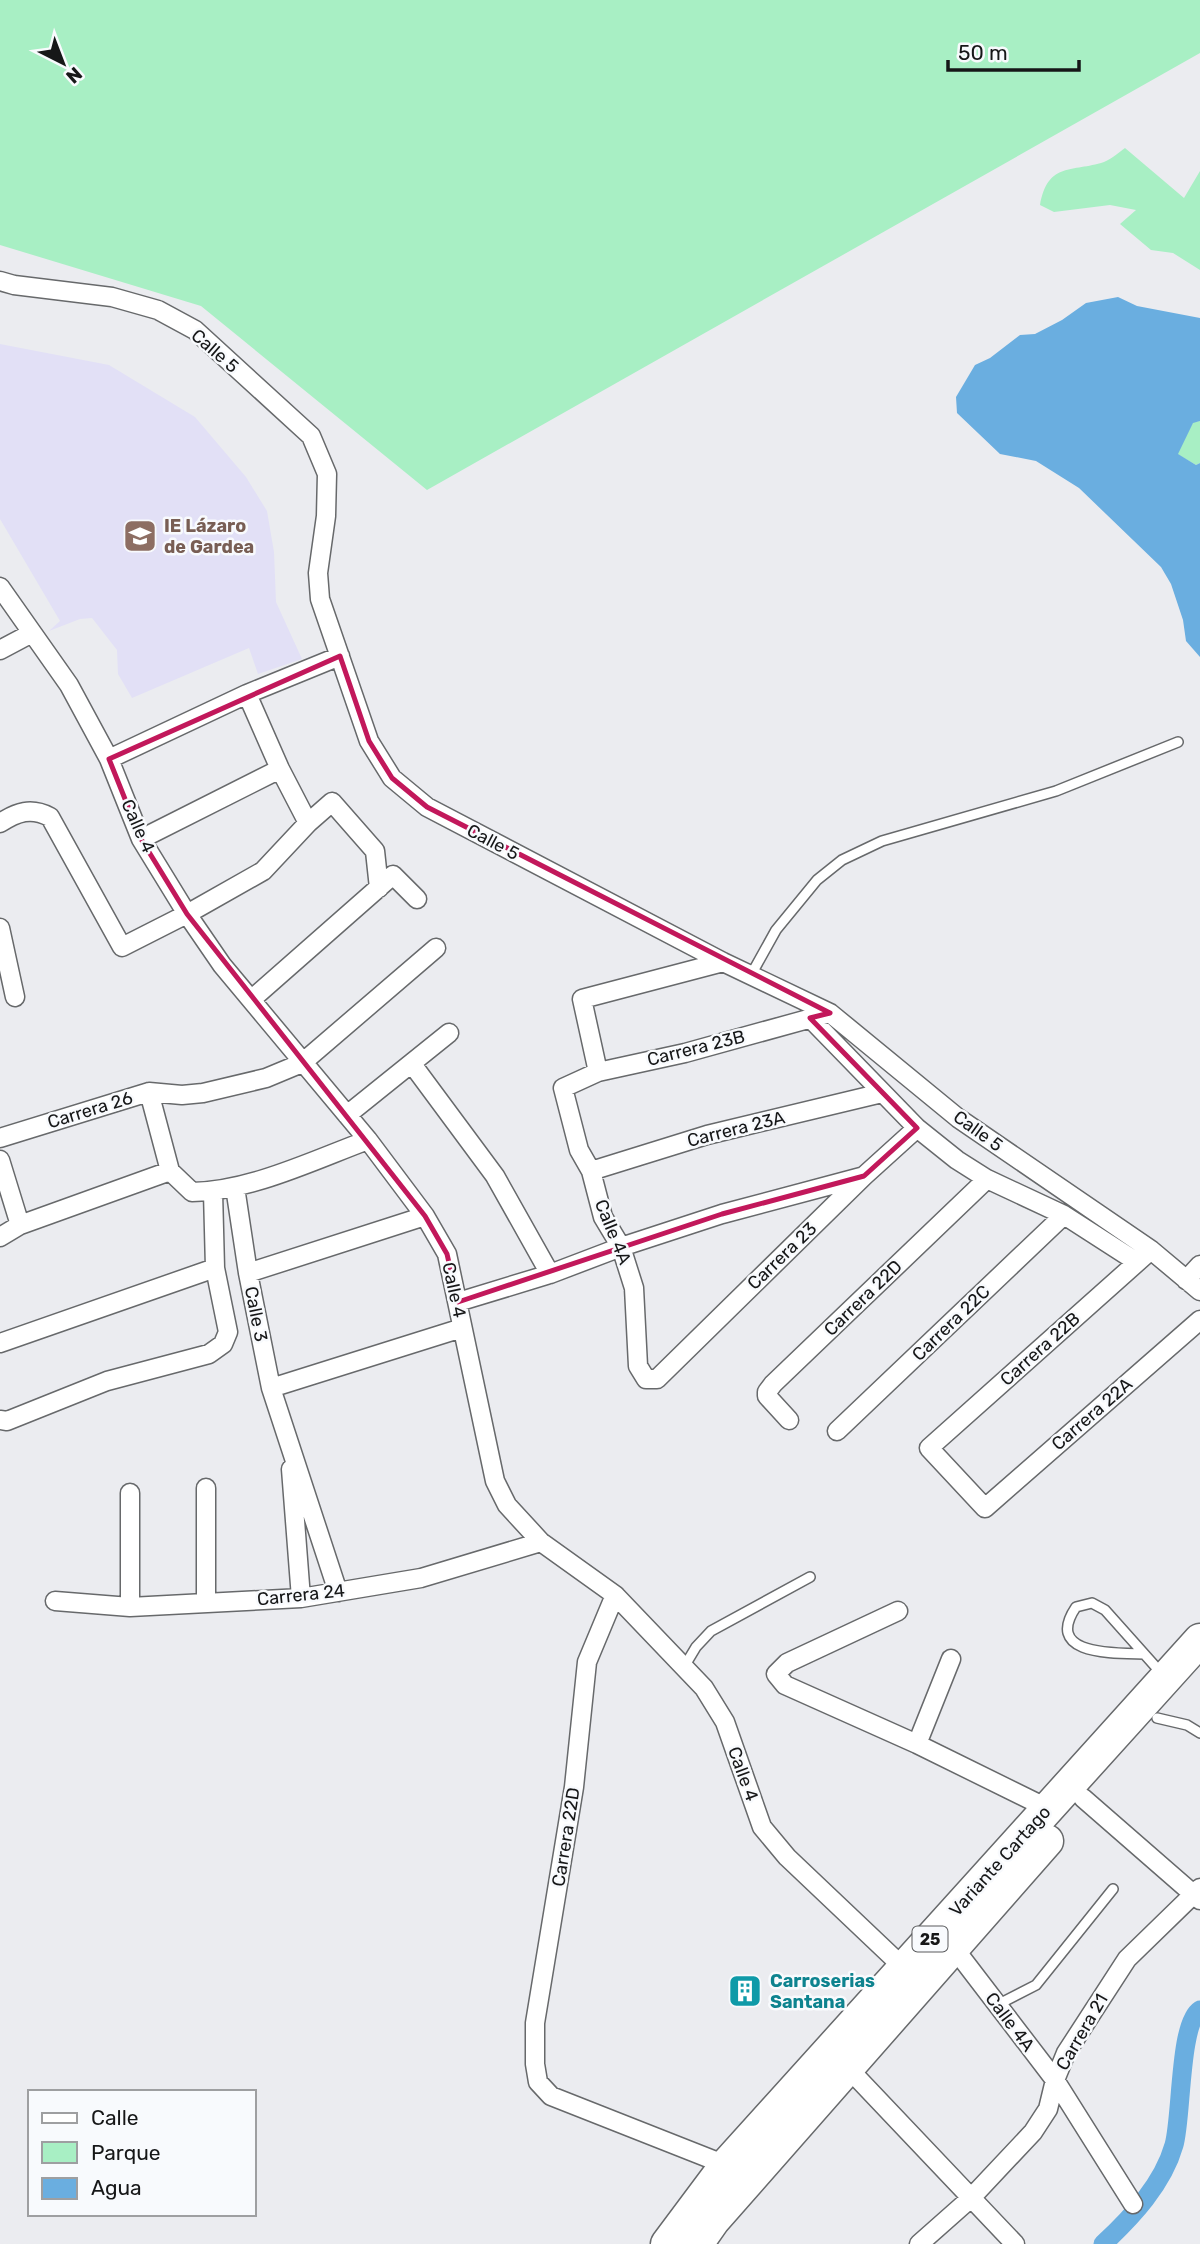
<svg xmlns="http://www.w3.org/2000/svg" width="1200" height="2244" font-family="Rubik,sans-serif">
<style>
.education{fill:#e2e0f6}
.green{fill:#a8efc4}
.water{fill:#6aaee0}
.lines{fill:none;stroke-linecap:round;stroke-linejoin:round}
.canal{stroke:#6aaee0;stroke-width:19}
.lane-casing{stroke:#67696b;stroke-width:12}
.street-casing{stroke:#67696b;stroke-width:21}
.highway-casing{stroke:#67696b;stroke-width:35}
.lane{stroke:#fff;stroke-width:9}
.street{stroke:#fff;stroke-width:18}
.highway{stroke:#fff;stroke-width:32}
.marked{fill:none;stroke:#c2185b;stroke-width:5;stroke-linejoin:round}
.labels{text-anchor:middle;stroke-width:5;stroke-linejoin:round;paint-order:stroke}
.shield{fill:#f8fafd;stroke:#5a5b5d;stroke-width:2}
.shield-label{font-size:16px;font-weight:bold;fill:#161718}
.street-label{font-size:18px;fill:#161718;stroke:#f8fafd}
.education-label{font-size:18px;font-weight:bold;fill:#785e54;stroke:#f8fafd;text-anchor:start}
.culture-label{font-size:18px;font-weight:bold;fill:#0d838f;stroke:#f8fafd;text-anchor:start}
</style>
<rect width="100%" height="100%" fill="#ebecf0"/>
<!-- education -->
<path class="education" d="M0,344L109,365L195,417L246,477L267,511L274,552L276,602L302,659L258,674L249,648L132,698L118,674L117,650L92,618L80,619L49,631L60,621L0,519Z"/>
<!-- green -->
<path class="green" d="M0,0H1200V53L427,490L201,306L0,245Z
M1125,148L1184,198L1200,171V270L1173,253L1151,250L1120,224L1136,210L1110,205L1054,212L1040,205C1048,163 1069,172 1101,163C1109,161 1118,153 1125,148Z
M1200,421V463L1196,465L1177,454L1193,422Z"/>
<!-- water -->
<path class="water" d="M1118,297L1137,306L1200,318V421L1193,423L1178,454L1196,465L1200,463V657L1186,641L1183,620L1171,584L1161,567L1079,488L1036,461L1000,454L957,413L956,397L975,365L990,358L1020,335L1035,334L1062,320L1086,303Z"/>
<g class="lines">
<!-- canal -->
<path class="canal" d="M1103,2244C1132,2217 1163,2184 1174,2145C1182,2118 1179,2023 1200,2010"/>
<defs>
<path id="lane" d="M751,975L776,930L817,880L842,860L882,841L1056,791L1178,742
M1144,1654C1115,1653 1043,1656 1076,1607L1092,1603L1105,1610L1163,1675
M684,1667L696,1647L711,1631L810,1577
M1157,1718L1187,1725L1200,1733
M997,2005L1036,1985L1113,1889"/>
<path id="street" d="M0,281L14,285L112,297L158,310L195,330L311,436L327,474L326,516L318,573L320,599L369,741L392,778L427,807L723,962L830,1013L958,1118L1151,1250L1200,1291
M0,587L69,685L109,759L141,839L187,914L222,965L368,1140L425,1216L447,1254L495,1481L507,1505L541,1542L615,1595L704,1688L725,1722L762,1827L787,1857L904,1968
M0,650L32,633
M247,694L280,769L308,823
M109,759L247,694L340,656
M0,823C17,812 31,807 50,817L122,947L187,914L263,871L308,823L332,802L375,851L379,888
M141,839L280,769
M0,928L15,997
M252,999L393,875L417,899
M830,1013L685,1053L598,1072L563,1088L579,1150L591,1171L603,1217L621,1247L634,1288L638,1366L646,1379H657L864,1176L917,1128
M810,1018L917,1128L957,1160L987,1179L1064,1215L1137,1262
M412,1064L495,1176L550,1274
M598,1072L582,999L723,962
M149,1092L170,1171
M347,1115L449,1033
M0,1138L149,1092L182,1095L203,1093L266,1078L302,1063L436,948
M0,1160L20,1225
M170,1171L192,1192C251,1191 314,1160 368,1140
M591,1171L707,1135L882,1093
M235,1187L248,1273L271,1388L338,1592
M0,1237L20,1225L170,1171
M1151,1250L929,1448L985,1508L1200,1320
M248,1273L425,1216
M1186,1280L1200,1265
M458,1302L550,1274L621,1247L722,1214L861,1177
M0,1343L215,1268
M271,1388L462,1328
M0,1420L7,1421L107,1381L209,1354L223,1344L228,1332L215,1268L213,1192
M789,1420L767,1396V1392L773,1384L987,1179
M837,1431L1064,1215
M291,1469L301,1598
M206,1488V1603
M615,1595L587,1662L574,1787L535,2023V2064L538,2082L551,2096L726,2165
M55,1601L130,1607L301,1598L421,1578L541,1542
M130,1607V1493
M898,1611L787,1663L776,1674L785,1685L917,1744L1047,1808
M917,1744L951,1659
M1083,1798L1200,1900
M954,1948L1055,2080L1133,2204
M847,2067L1015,2244
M919,2244L971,2198L1033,2132L1048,2109L1055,2080L1066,2053L1127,1959L1200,1888"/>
<path id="highway" d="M667,2244L726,2165L1200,1640
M697,2244L713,2221L1047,1841"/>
</defs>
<!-- lane casing -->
<use href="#lane" class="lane-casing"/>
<!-- street casing -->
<use href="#street" class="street-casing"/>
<!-- highway casing -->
<use href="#highway" class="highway-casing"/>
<!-- lane -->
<use href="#lane" class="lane"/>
<!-- street -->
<use href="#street" class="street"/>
<!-- highway -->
<use href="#highway" class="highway"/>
</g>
<!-- marked area -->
<path class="marked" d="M340,656L369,741L392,778L427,807L830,1013L810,1018L917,1128L864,1176L722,1214L458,1302L447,1254L425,1216L187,914L141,839L109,759Z"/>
<!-- icons -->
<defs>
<symbol id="school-square" viewBox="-11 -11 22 22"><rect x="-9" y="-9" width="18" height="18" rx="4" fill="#8d6e63" stroke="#f8fafd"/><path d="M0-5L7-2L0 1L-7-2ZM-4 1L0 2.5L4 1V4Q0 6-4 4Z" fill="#fff"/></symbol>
<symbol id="building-square" viewBox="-11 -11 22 22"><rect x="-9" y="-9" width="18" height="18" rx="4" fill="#0f9aa8" stroke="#f8fafd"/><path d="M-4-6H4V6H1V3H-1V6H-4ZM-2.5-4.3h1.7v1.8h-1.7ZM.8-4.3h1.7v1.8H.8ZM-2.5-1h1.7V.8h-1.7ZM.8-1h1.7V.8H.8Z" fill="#fff"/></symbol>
</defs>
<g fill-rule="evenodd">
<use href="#school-square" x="121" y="517" width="38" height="38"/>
<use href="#building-square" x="726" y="1972" width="38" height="38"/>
</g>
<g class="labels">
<!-- shield labels -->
<rect class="shield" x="912.5" y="1926.5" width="35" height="25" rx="5"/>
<g class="shield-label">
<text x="930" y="1945">25</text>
</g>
<!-- street labels -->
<g class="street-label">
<text transform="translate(215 351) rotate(41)" y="6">Calle 5</text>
<text transform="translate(138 826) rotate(66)" y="6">Calle 4</text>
<text transform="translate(493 842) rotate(28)" y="6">Calle 5</text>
<text transform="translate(696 1048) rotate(-14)" y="6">Carrera 23B</text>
<text transform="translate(90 1110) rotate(-17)" y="6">Carrera 26</text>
<text transform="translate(736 1129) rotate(-14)" y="6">Carrera 23A</text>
<text transform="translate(978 1131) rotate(36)" y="6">Calle 5</text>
<text transform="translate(613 1232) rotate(68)" y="6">Calle 4A</text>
<text transform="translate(782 1256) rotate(-44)" y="6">Carrera 23</text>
<text transform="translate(454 1290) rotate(78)" y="6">Calle 4</text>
<text transform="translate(863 1298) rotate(-44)" y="6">Carrera 22D</text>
<text transform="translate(256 1314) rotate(79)" y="6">Calle 3</text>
<text transform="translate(951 1323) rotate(-44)" y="6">Carrera 22C</text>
<text transform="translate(1040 1349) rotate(-42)" y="6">Carrera 22B</text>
<text transform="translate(1092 1414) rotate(-41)" y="6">Carrera 22A</text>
<text transform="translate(301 1595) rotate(-6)" y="6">Carrera 24</text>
<text transform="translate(743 1774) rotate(70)" y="6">Calle 4</text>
<text transform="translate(566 1837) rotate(-81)" y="6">Carrera 22D</text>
<text transform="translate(1000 1861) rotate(-48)" y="6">Variante Cartago</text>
<text transform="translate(1010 2022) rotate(53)" y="6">Calle 4A</text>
<text transform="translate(1082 2032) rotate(-60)" y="6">Carrera 21</text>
</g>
<!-- education labels -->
<g class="education-label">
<text x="164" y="532">IE Lázaro<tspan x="164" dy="21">de Gardea</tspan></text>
</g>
<!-- culture labels -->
<g class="culture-label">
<text x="770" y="1987">Carroserias<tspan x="770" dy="21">Santana</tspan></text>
</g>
</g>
<!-- legend -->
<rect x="28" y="2090" width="228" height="126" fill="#f8fafd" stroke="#9e9fa1" stroke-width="2"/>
<rect x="42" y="2113" width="35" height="10" fill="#ffffff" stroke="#9e9fa1" stroke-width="2"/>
<text x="91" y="2125" font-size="21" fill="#161718">Calle</text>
<rect x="42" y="2142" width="35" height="21" fill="#a8efc4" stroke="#9e9fa1" stroke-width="2"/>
<text x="91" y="2160" font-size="21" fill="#161718">Parque</text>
<rect x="42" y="2178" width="35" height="21" fill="#6aaee0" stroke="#9e9fa1" stroke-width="2"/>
<text x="91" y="2195" font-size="21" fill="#161718">Agua</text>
<!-- north arrow -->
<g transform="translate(63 63) rotate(138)" stroke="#f8fafd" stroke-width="5" paint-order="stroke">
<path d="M0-5L12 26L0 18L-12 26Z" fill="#161718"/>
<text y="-10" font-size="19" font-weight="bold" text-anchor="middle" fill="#161718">N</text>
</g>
<!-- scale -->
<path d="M948 60v10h131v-10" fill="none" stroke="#161718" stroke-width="3.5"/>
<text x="958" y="60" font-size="21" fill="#161718" stroke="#f8fafd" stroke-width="5" paint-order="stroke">50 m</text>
</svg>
